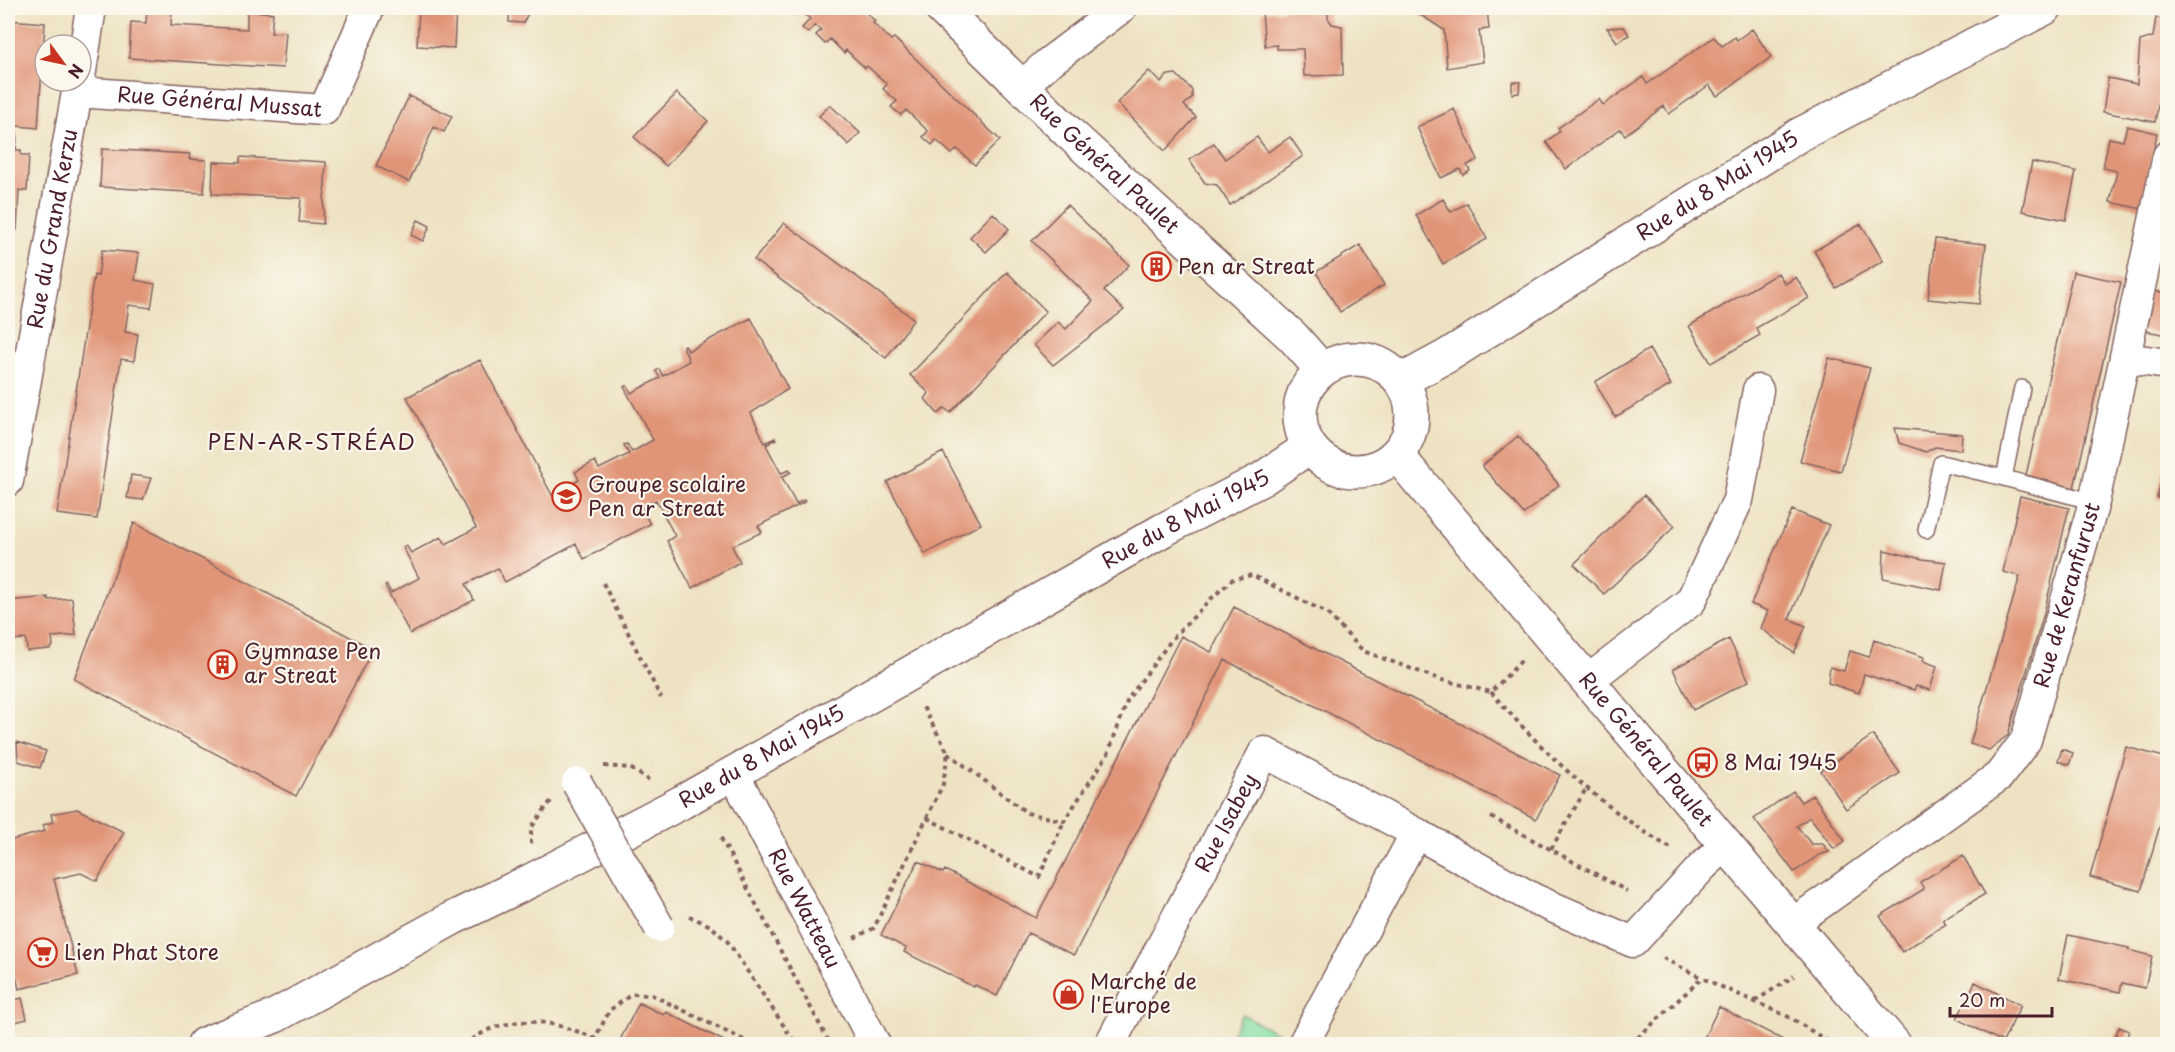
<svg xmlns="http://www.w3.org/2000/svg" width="2175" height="1052" font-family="'Playpen Sans',sans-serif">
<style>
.green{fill:#85dfa5;stroke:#687f68;stroke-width:1.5}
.building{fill:#e19578}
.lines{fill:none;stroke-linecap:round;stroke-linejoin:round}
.lane-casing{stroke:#836360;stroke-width:18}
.street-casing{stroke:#836360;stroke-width:33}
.secondary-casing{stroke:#836360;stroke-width:36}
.path{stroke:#836360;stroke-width:4;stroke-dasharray:4.5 4.5;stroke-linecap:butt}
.lane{stroke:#fff;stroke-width:15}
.street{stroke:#fff;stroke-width:30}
.secondary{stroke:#fff;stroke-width:33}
.street-bridge-casing{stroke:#836360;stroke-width:33;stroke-linecap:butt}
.street-bridge{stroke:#fff;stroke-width:30}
.labels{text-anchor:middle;stroke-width:4.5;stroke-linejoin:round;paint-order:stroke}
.street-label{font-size:21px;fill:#4a1f2b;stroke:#fbf7ec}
.poi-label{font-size:21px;fill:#4a1f2b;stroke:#fbf7ec;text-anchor:start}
.neighbourhood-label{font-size:22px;letter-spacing:1.5px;fill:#4a1f2b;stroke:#fbf7ec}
</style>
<rect width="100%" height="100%" fill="#fbf7ec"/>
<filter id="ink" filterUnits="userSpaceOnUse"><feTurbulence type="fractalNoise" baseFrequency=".0167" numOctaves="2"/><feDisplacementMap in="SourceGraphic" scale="12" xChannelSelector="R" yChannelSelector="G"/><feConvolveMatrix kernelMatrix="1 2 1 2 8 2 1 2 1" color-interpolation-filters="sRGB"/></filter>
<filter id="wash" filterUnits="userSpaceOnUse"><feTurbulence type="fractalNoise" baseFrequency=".008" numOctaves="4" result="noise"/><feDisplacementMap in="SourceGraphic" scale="24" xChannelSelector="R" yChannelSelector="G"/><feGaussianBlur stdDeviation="1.35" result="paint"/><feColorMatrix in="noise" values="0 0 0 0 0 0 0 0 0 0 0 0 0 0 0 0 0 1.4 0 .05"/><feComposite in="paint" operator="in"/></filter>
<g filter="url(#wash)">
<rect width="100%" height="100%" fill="#ede2c2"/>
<!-- green -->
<path class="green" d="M1242,1014L1290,1040L1288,1044H1226Z"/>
<g id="blocks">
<!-- building -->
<path class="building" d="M147,8H172L171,25L247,29V11L273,13L271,33L286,32L283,68L129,58L131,22L146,23Z
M419,8H456L454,48L417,46Z
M496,8H531L523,23L509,22V12L496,11Z
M786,8H861L875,21L873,23L891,40L894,38L1000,140L975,165L957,149L952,154L936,140L932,145L923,137L928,131L906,110L901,115L891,107L897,101L883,89L887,84L867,66L865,68L846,50L844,53L830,39L825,44L816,35L821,30L815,25L808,33L802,28L810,19L799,10L795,15Z
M1284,8L1328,10V18L1332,24L1342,26L1343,75L1304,76L1303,49H1277V45L1265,46L1262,12L1284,10Z
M1419,8H1487L1489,29L1479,30L1483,62L1447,68L1444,30L1416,12Z
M2156,18L2168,20V86L2167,90L2161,89L2155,122L2103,112L2108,78L2137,84L2140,41L2153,37Z
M9,20L45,23L38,128L8,125Z
M1624,27L1629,35L1617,42L1607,28Z
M1752,29L1771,57L1717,96L1709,85L1669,114L1664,106L1625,135L1620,129L1566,169L1546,142L1560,131L1558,128L1599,99L1603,105L1643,77L1647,84L1714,37L1722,46L1735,37L1737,40Z
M1149,71L1161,82L1168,75L1176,74L1192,90V98L1184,105L1196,117L1165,151L1117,103Z
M1512,82H1520L1519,93L1512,94Z
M677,93L708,121L666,166L634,137Z
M409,96L452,116L444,132L434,127L409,182L376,166Z
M830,105L860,133L849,145L819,116Z
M1454,109L1478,160L1467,165L1470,171L1463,175L1460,169L1441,178L1417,127Z
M2127,126L2157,133L2142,209L2110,202L2117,171L2103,168L2109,138L2123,141Z
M8,133H17L16,150H21V155H29L27,191L19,190L17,230L8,229Z
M1257,137L1268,152L1290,137L1303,156L1230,205L1217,185L1205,183L1189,160L1214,143L1225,159Z
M102,149L190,154L189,159L206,160L204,193L100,187Z
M240,157L326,162L323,224L299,222L301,198L212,194L213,162L240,163Z
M2032,162L2076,171L2066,220L2022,211Z
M1443,199L1451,212L1467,203L1487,239L1443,264L1416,215Z
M1067,205L1129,265L1104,291L1124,310L1053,365L1034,345L1058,322L1066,329L1093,301L1032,241Z
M993,213L1009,229L986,252L970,237Z
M418,220L430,226L423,241L411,235Z
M784,223L914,319L886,358L754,260Z
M1861,224L1883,261L1836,288L1814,251Z
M1935,239L1986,244L1979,304L1928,299Z
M1360,245L1384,285L1340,312L1316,272Z
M102,250L139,253L135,280L155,284L151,308L129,305L125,332L138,334L134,361L121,359L97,519L57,514L94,275L98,276Z
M1157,257L1171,270L1161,280L1148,267Z
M1007,272L1046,311L950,413L945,408L938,414L925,399L929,393L910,375Z
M2073,272L2121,282L2074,488L2026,475Z
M1778,273L1785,284L1796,277L1809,298L1756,328L1760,335L1711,363L1689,326Z
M2149,289L2168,294V335L2140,330Z
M751,318L788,389L751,413L765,443L775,438L776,439L766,445L781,473L789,470L791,472L782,477L796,504L804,500L805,502L758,526L762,532L732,546L740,562L692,588L667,541L675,536L656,500L641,508L650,524L584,559L576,544L505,582L498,568L466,584L474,600L410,634L385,586L387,585L391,593L419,578L403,547L406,545L411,553L441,537L446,544L476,528L407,397L480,360L552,495L579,480L575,472L595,461L599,469L629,454L624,445L627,444L632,452L653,440L624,387L627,386L631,393L660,378L656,371L659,369L663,376L689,361L683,346L685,345L688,351Z
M1649,349L1671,385L1615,417L1595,382Z
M1829,358L1870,368L1841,471L1800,461Z
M1895,428L1962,434L1961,450L1935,447L1926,452L1899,443Z
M1518,436L1559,485L1524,514L1482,466Z
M943,452L981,524L925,554L887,482Z
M2167,455H2168V501L2157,498Z
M131,475L151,478L143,500L127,498Z
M1644,495L1675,526L1604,594L1574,564Z
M2020,496L2069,508L2044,613L2008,735L1989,750L1970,744L2020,576L2003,572Z
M1792,510L1829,525L1789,619L1806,626L1794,653L1761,628L1768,611L1751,604Z
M134,523L373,649L296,796L74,679Z
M1884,550L1922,559L1946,562L1941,590L1883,578Z
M48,597V600L72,598L76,635L52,637L53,646L50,649L27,651L26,639L8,640V601Z
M1234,607L1560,775L1536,819L1225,660L1074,955L1028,933L997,996L975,985L974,987L904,952L906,948L881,935L918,861L943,873L945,870L1036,918L1181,636L1211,652Z
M1729,639L1749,681L1693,710L1673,669Z
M1874,640L1924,657L1923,661L1937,666L1930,690L1916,686L1914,690L1864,674L1859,693L1828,683L1830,667L1844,671L1850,651L1869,657Z
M1873,735L1900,773L1846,809L1821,771Z
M17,742L46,751L40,768L18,761Z
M2126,747L2168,758V797L2141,891L2090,877Z
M2062,749L2073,753L2069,765L2058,761Z
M1793,791L1801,802L1813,795L1845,841L1834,849L1810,817L1797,826L1811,844H1823L1829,852L1819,855L1794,872L1754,819Z
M77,809L124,832L97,881L81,873L54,879L78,975L19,989L17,980L8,982V841L45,831L43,825L53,822L51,814Z
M1963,856L1985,894L1943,919L1946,924L1902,952L1880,916L1924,889L1920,882Z
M2068,935L2129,948L2128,950L2152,956L2145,988L2122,983L2120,992L2059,979Z
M1975,982L2021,1005L2003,1042L1957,1019Z
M8,991L11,1001L22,998L27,1019L8,1024Z
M639,1003L664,1015L666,1012L730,1044H618Z
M1719,1007L1791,1044H1701Z
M2119,1027L2129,1031L2124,1044H2112Z"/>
</g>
</g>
<g filter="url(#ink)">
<use href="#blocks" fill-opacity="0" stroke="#836360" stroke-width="1.5"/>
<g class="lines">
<defs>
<path id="lane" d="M2022,388L2004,478L2094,502
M1926,530L1941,463L2004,478"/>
<g id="street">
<path d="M81,71L91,8"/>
<path d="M1022,86L1048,63L1121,8"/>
<path id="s1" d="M78,92L324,110L369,8"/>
<path d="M2125,358L2168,364"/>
<path id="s2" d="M8,481L79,81"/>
<path d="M1587,681L1691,601L1738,500L1758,390"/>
<path id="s3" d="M733,772L875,1044"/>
<path id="s4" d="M1792,924L1999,776L2026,740L2094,502L2168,156"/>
<path id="s5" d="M1110,1044L1264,752L1416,833"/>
<path d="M1303,1044L1416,833L1534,899L1633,942L1703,866L1726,845"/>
</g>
<g id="secondary">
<path id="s6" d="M941,8L1068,132L1293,337L1322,370"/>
<circle cx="1356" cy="415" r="56"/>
<path id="s7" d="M1401,381L1447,356L1799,135L2045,8"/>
<path id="s8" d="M1396,454L1894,1044"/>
<path id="s9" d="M204,1044L275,1016L453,918L532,880L682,802L1163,530L1262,479L1309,447"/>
</g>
</defs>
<!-- lane casing -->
<use href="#lane" class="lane-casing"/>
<!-- street casing -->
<use href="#street" class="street-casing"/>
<!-- secondary casing -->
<use href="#secondary" class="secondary-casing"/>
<!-- path -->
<path class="path" d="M603,583L661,698
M1491,692C1543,752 1604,810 1674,850
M948,753L1027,813L1064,821L1108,754L1128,699L1172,639L1213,597L1233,579L1252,575L1327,613L1363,651L1442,680L1491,692L1524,658
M604,766L630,768L649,780
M1491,817L1627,891
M927,818L1039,877L1064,821
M721,838L830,1044
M531,844V828L551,801
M1551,849L1587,787
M689,916L711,926L728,942L796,1044
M854,938L874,928L943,784L948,753L922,705
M1663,958L1702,978
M1755,1001L1794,976
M464,1044C473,1039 483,1032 493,1028C531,1015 559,1024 595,1038L610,1010L632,994L652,995L752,1044
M591,1044L595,1038
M1631,1044L1702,978L1791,1018L1832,1044"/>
<!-- lane -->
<use href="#lane" class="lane"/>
<!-- street -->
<use href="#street" class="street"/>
<!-- secondary -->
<use href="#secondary" class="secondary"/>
<defs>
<path id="street-bridge" d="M577,783L659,927"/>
</defs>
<!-- street-bridge casing -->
<use href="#street-bridge" class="street-bridge-casing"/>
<!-- street-bridge -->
<use href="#street-bridge" class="street-bridge"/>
</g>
</g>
<!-- icons -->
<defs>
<symbol id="building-ring" viewBox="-11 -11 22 22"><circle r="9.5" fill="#fbf7ec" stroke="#c8321e" stroke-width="1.5"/><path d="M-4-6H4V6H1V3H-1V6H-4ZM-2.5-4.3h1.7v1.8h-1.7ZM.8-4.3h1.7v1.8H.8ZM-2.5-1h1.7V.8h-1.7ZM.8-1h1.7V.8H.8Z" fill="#c8321e"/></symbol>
<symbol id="school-ring" viewBox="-11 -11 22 22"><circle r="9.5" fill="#fbf7ec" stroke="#c8321e" stroke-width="1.5"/><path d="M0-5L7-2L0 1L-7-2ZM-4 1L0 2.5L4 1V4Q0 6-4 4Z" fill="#c8321e"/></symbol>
<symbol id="bus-ring" viewBox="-11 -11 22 22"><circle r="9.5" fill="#fbf7ec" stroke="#c8321e" stroke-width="1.5"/><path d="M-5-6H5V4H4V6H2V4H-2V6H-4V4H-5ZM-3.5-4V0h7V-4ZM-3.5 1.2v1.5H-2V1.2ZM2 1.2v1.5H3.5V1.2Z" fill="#c8321e"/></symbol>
<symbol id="supermarket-ring" viewBox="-11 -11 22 22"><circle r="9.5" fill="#fbf7ec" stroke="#c8321e" stroke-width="1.5"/><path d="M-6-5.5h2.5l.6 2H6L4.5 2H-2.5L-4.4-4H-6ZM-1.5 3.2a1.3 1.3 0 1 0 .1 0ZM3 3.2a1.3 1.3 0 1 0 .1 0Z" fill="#c8321e"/></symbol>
<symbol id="shop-ring" viewBox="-11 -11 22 22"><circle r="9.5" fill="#fbf7ec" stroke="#c8321e" stroke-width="1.5"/><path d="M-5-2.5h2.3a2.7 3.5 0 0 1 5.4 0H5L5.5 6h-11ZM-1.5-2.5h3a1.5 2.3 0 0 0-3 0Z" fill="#c8321e"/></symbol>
</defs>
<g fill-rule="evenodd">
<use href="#building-ring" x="1140" y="250" width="33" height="33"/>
<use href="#school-ring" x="550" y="480" width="33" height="33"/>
<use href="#building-ring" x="206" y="648" width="33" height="33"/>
<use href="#bus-ring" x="1686" y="746" width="33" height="33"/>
<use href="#supermarket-ring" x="26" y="936" width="33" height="33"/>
<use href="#shop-ring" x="1052" y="978" width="33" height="33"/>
</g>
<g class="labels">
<!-- street labels -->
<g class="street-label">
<text dy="7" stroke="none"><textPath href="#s1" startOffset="142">Rue Général Mussat</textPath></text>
<text dy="7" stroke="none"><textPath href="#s6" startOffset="226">Rue Général Paulet</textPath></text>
<text dy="7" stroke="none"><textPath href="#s7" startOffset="372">Rue du 8 Mai 1945</textPath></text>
<text dy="7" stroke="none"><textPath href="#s2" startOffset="256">Rue du Grand Kerzu</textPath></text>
<text dy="7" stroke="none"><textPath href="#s9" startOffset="1114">Rue du 8 Mai 1945</textPath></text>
<text dy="7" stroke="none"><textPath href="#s4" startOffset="450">Rue de Keranfurust</textPath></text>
<text dy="7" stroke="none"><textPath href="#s8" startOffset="387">Rue Général Paulet</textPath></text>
<text dy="7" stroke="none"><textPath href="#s9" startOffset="628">Rue du 8 Mai 1945</textPath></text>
<text dy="7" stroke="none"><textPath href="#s5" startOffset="250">Rue Isabey</textPath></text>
<text dy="7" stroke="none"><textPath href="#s3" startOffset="154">Rue Watteau</textPath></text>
</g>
<!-- poi labels -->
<g class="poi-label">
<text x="1178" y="274">Pen ar Streat</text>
<text x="588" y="492">Groupe scolaire<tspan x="588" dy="24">Pen ar Streat</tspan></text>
<text x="244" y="659">Gymnase Pen<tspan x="244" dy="24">ar Streat</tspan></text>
<text x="1724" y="770">8 Mai 1945</text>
<text x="64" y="960">Lien Phat Store</text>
<text x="1090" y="989">Marché de<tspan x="1090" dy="24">l'Europe</tspan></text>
</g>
<!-- neighbourhood labels -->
<g class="neighbourhood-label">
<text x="312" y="450">PEN-AR-STRÉAD</text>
</g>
</g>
<!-- margin -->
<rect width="2175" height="1052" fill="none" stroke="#fbf7ec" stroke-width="30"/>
<!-- north arrow -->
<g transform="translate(63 63) rotate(123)"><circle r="28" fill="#fbf7ec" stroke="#b4a19f" stroke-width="1.5"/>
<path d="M0-4.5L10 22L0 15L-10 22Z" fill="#c8321e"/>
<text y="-9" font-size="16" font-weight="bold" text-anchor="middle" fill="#4a1f2b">N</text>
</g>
<!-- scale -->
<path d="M1950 1007v9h102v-9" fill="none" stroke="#4a1f2b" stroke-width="3"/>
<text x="1959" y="1007" font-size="18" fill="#4a1f2b" stroke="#fbf7ec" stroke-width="4.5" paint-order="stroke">20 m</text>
</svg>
